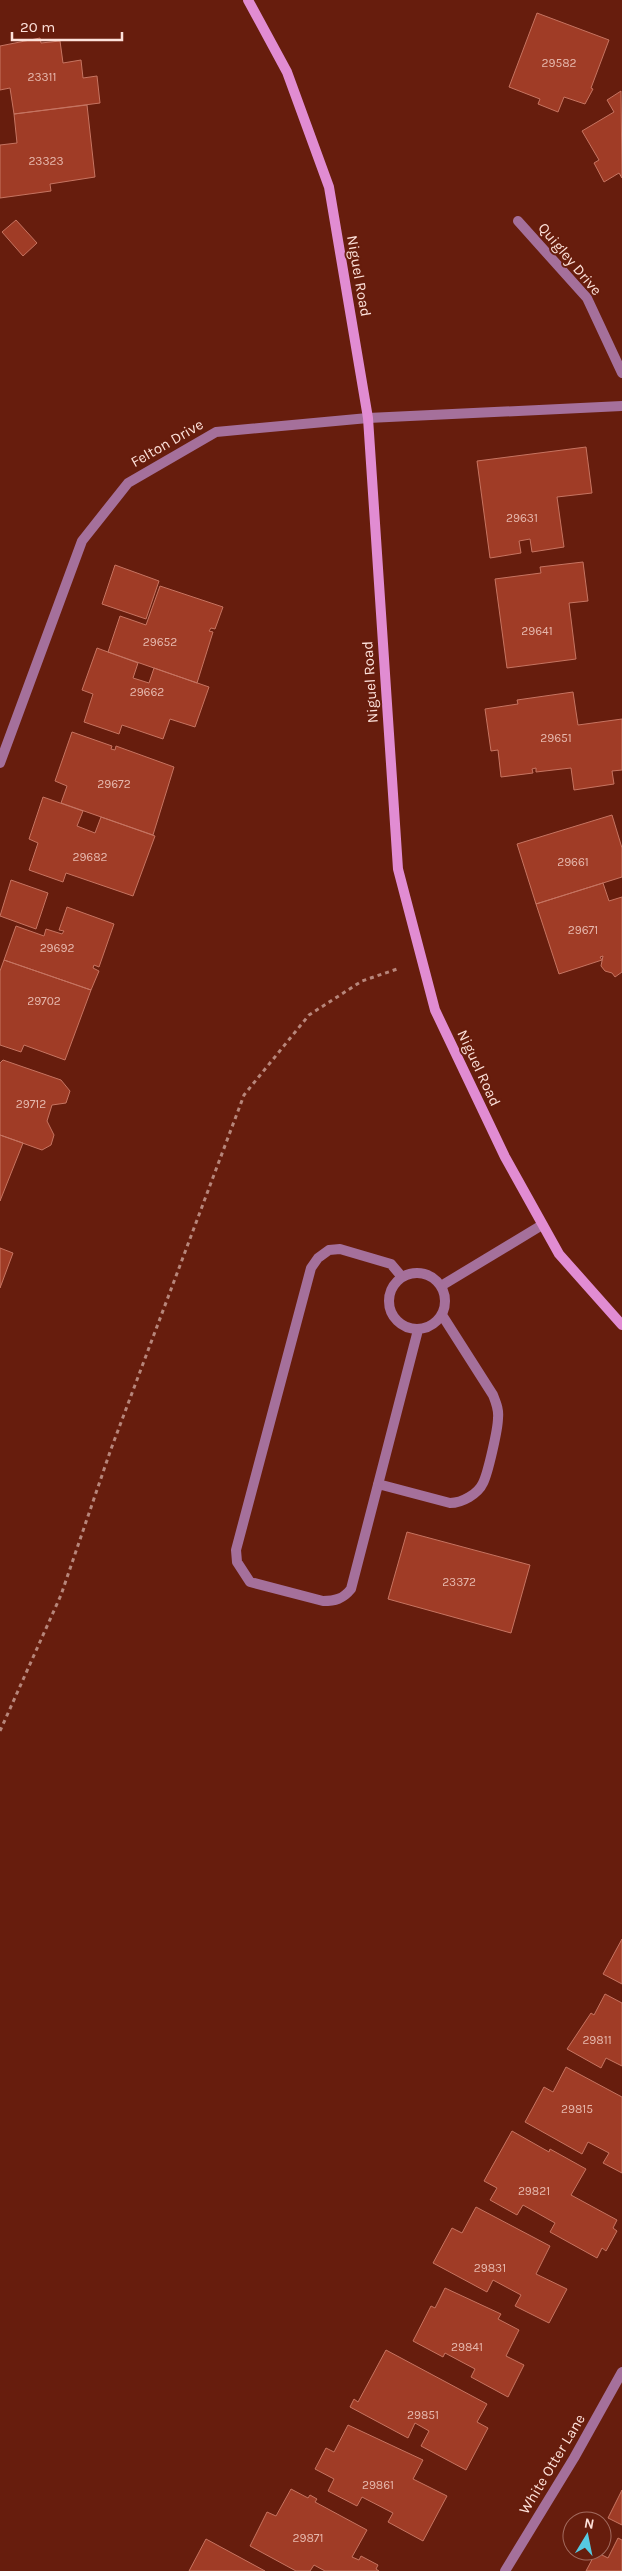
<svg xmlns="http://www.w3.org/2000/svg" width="622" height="2571" font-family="Karla,sans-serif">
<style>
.building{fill:#a03c26;stroke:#c67461}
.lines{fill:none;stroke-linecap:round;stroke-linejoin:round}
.path{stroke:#b7867b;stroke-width:3;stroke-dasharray:4 4;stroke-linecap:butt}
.lane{stroke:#a5709b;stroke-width:10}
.street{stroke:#a5709b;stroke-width:10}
.secondary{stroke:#e18cd2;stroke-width:10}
.labels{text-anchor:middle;stroke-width:4;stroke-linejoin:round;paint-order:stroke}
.number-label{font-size:12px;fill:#e6b8ad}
.street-label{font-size:15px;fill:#fde1da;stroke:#671d0d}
</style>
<rect width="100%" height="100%" fill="#671d0d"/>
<!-- building -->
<path class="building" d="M537,13L609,40L591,88L593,89L585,104L564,97L558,112L538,104L540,99L509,87Z
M40,38L41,43L60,41L63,63L81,60L83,78L97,76L100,103L14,114L10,88L0,90V46Z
M621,91L622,178L619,173L604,182L594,163L599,160L582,131L614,112L607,100Z
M87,105L95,177L50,184L51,191L0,198V145L17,143L14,114Z
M16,220L37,243L23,256L2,232Z
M586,447L592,493L557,497L564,547L532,552L530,539L519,541L521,553L490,558L477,461Z
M583,562L588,601L569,603L576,659L507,668L495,579L541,573L540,567Z
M115,565L159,581L146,619L102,604Z
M160,586L223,607L215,629L211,628L209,631L213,632L197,683L108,652L120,616L146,625Z
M97,648L138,663L133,678L149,683L154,668L209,687L195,727L170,719L163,739L122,725L119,734L84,722L93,694L82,690Z
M573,692L578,725L622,719V770L612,771L614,784L574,790L571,768L536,772V768L532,769L533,773L501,777L498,750L491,751L485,709L518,704L517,700Z
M72,732L112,746L111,749L115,750L116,746L174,767L153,835L61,803L67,786L55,781Z
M43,797L83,811L77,826L95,833L101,817L155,836L133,896L66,873L63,882L29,870L38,843L29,839Z
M612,815L622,848V877L536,904L517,844Z
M11,880L48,893L36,929L0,916Z
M603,883L609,901L622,897V972L615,977L612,973L605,971L601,966L603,956L600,957L602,960L559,974L536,904Z
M67,907L114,924L99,967L94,965L93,968L99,971L91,990L4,960L16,926L44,936L46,929L62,934L64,931L59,930Z
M4,960L91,990L65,1060L24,1045L21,1052L0,1045V971Z
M3,1060L61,1080L70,1091L66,1103L52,1105L47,1121L54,1135L51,1145L42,1150L0,1135V1063Z
M0,1135L23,1143L0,1201Z
M0,1248L13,1253L0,1288Z
M407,1532L530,1565L511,1633L388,1599Z
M622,1939V1984L603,1974Z
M605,1994L622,2003V2066L606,2058L601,2068L567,2049L591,2013L594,2015Z
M566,2067L622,2097V2173L603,2163L609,2153L588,2142L582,2154L525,2122L544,2087L553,2092Z
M512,2131L549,2152L550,2149L586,2169L571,2195L617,2220L613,2228L617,2231L606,2251L602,2248L597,2258L550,2232L555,2223L523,2205L517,2215L490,2200L497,2188L484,2181Z
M476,2207L550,2246L536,2274L567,2289L549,2323L515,2306L521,2295L493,2280L487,2292L433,2263L452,2228L462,2233Z
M445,2288L501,2314L498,2319L519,2330L506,2356L524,2365L508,2397L471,2377L475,2369L445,2353L443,2357L413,2341L431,2306L435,2308Z
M386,2350L487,2404L477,2422L488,2428L466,2470L421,2446L429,2431L415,2423L408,2438L350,2407L354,2399L358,2402Z
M348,2425L423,2460L413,2479L447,2496L423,2541L388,2522L393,2513L362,2497L357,2506L328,2491L334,2479L315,2469L326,2448L334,2452Z
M291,2489L308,2498L310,2495L317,2499L315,2502L367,2530L352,2557L359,2560L361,2556L378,2565L376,2569L379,2571H325L314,2565L310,2571H296L250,2546L267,2512L276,2516Z
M622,2490V2525L608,2518Z
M618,2538L622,2540V2571H586L596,2552L608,2558Z
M206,2539L265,2571H189Z"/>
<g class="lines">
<!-- path -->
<path class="path" d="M0,1731L61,1595L111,1449L244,1095L309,1015L362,981L400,968"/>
<!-- lane -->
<path class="lane" d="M389 1301a28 28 0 1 1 56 0a28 28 0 1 1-56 0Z
M402,1277L391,1264L340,1249L329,1250L318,1258L311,1268L236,1550L237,1562L250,1582L323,1601C335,1601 343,1599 351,1589L418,1330
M441,1286L542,1225
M378,1484L450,1503C462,1503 478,1494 483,1483C488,1473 498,1429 498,1418C499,1409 496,1403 493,1395L442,1315"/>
<!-- street -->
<path class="street" d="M518,221L587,298L622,373
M0,763L82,541L128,483L216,432L368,418L622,406
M505,2571L574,2458L622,2372"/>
<!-- secondary -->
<path class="secondary" d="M248,0L287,72L329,187L368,418L398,869L435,1010L505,1157L559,1254L622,1325"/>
</g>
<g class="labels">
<!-- number labels -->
<g class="number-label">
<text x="559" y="67">29582</text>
<text x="42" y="81">23311</text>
<text x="46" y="165">23323</text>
<text x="522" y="522">29631</text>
<text x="537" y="635">29641</text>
<text x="160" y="646">29652</text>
<text x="147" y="696">29662</text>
<text x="556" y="742">29651</text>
<text x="114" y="788">29672</text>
<text x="90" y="861">29682</text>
<text x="573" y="866">29661</text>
<text x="583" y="934">29671</text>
<text x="57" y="952">29692</text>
<text x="44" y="1005">29702</text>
<text x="31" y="1108">29712</text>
<text x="459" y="1586">23372</text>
<text x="597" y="2044">29811</text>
<text x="577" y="2113">29815</text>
<text x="534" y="2195">29821</text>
<text x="490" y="2272">29831</text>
<text x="467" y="2351">29841</text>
<text x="423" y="2419">29851</text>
<text x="378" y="2489">29861</text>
<text x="308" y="2542">29871</text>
</g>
<!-- street labels -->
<g class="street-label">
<text transform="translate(570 259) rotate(50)" y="5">Quigley Drive</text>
<text transform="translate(359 276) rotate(80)" y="5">Niguel Road</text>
<text transform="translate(167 443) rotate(-30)" y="5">Felton Drive</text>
<text transform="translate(370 682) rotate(-94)" y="5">Niguel Road</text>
<text transform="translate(479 1068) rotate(65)" y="5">Niguel Road</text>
<text transform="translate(552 2464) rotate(-59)" y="5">White Otter Lane</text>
</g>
</g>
<!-- north arrow -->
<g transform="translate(587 2536) rotate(10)"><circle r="24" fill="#671d0d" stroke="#a36b5f"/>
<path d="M0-4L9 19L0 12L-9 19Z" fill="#56c9e1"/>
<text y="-8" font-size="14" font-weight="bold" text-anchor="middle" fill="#fde1da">N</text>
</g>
<!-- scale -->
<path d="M12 32v8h110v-8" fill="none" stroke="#fde1da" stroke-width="2.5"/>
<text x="20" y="32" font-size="15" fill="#fde1da" stroke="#671d0d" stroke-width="4" paint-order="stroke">20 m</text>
</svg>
